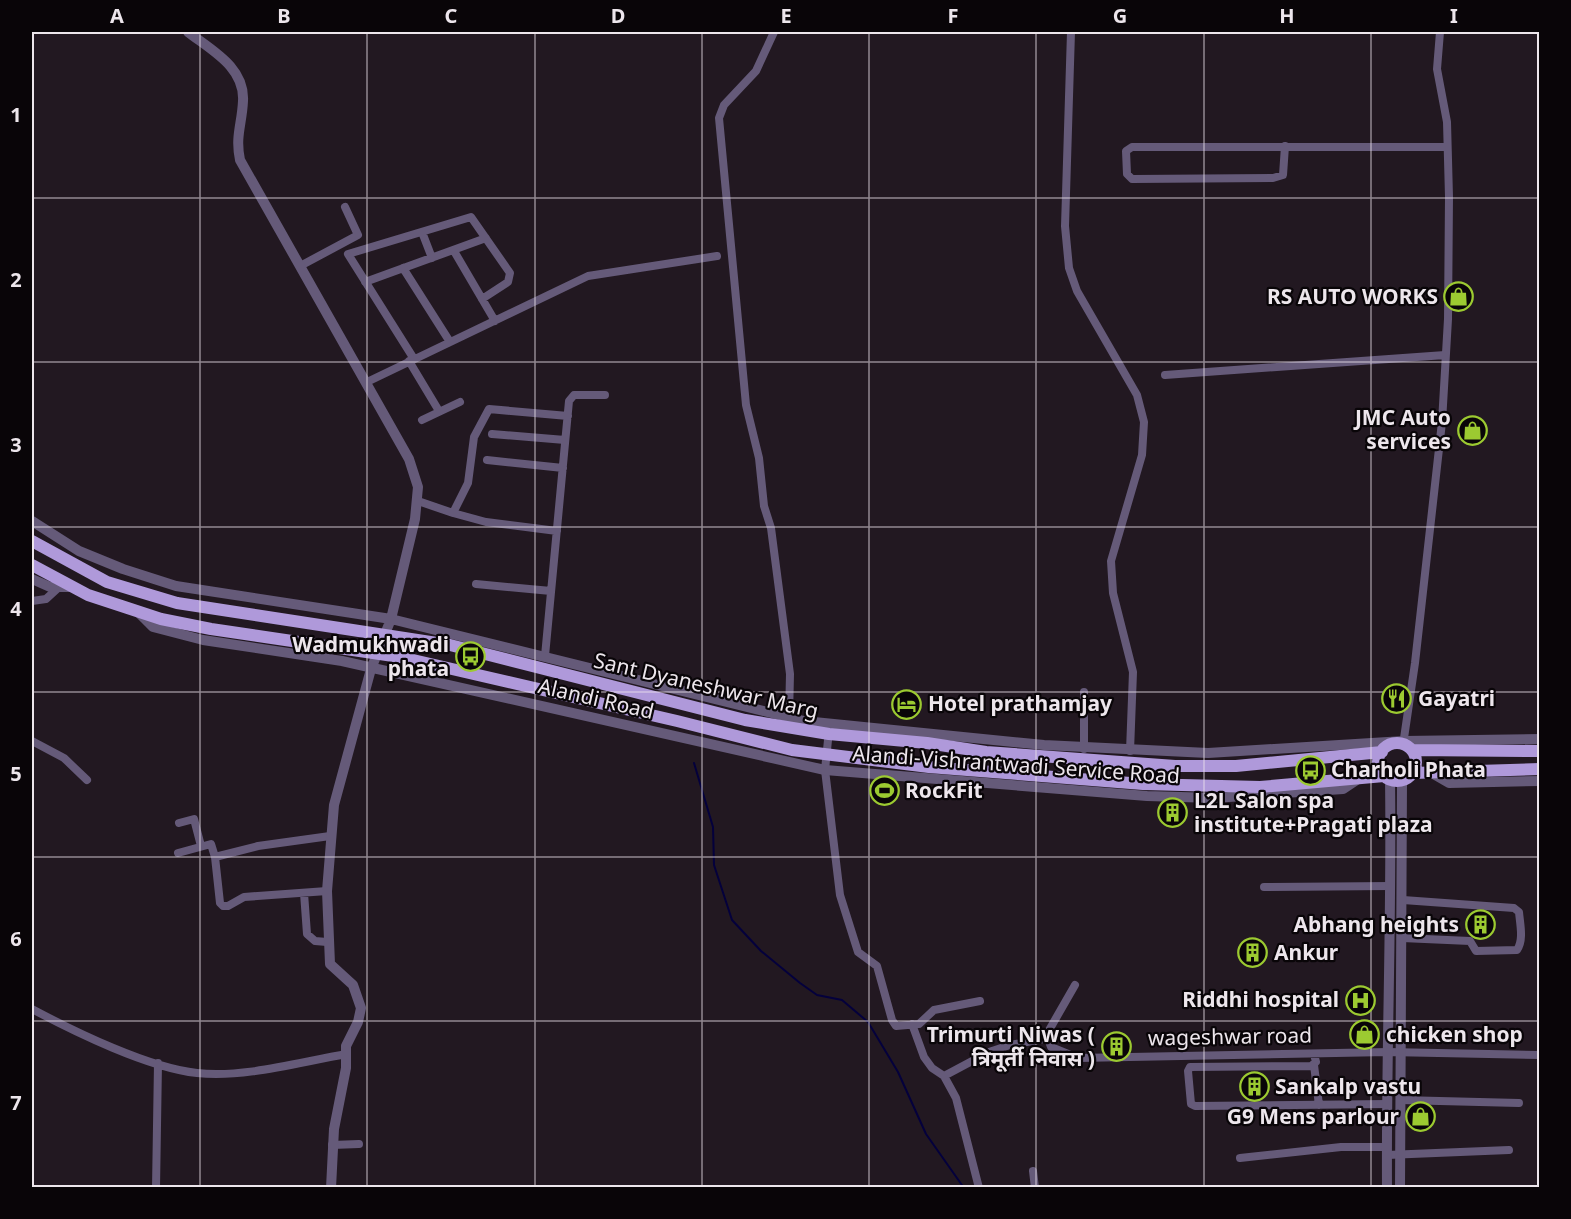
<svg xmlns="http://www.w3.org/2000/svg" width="1571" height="1219" font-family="'Noto Sans','Noto Sans Devanagari',sans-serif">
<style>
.built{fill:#2e1f2c}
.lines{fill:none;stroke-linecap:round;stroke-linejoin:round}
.stream{stroke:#04003c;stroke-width:2}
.minor{stroke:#655a79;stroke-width:8}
.tertiary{stroke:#655a79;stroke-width:10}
.primary{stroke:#af99da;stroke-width:12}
.grid{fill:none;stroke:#ede6ec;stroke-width:1.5;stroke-opacity:0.55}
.labels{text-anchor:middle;stroke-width:4.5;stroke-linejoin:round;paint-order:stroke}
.poi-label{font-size:21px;font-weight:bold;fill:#ede6ec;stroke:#090508;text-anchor:start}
.street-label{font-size:21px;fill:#ede6ec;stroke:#090508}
.neatline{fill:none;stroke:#ede6ec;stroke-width:2}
.grid-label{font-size:20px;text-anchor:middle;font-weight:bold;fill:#ede6ec}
</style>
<rect width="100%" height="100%" fill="#221821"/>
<!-- built -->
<path class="built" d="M1356,997L1370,999V1005H1352L1350,999Z"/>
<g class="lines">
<!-- stream -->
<path class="stream" d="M694,763L713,827L714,865L732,920L761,951L800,983L817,995L842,1000L868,1022L898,1072L926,1134L964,1188"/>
<!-- minor -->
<path class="minor" d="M774,32L756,71L724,105L719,118L746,405L759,458L764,506L771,528L790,674L789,717
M1071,32L1065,226L1069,268L1077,291L1137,395L1144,422L1142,455L1111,561L1113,593L1133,672L1130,751
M1285,146L1283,175L1273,178L1132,179L1127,174L1126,151L1132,147H1447
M422,232L432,258
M454,251L495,321
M302,265L358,235L345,207
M403,268L450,342
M365,282L486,238
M414,359L348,254L471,217L510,273L508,282L482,299
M409,361L439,411
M1165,375L1445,355
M367,382L588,276L717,256
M422,420L460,402
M492,434L565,440
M487,460L563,468
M418,501L453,513L468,483L474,437L489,409L568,416
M453,513L486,522L557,531
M476,584L551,591
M32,601L46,599L58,588
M545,656L569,401L574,395H605
M829,730L825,770L840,895L858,952L877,966L892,1020L896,1026L919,1024L934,1010L980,1001
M32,741L64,758L87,780
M1403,745L1415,663L1442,422L1448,319L1449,197L1447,122L1437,69L1440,32
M1084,749V692
M179,823L194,819L201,846
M178,853L211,844L215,857
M1264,887L1391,886
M327,891L244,897L228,906H223L220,903L215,857L258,846L330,836
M304,893L307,934L315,941L327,942
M1402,938L1470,941L1476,951L1517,950C1524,940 1520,924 1519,912L1514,908L1403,900
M32,1009C75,1032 149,1068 197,1073C246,1078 299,1062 347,1054
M912,1024L924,1057L932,1068L944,1076L956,1098L979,1188
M1047,1036L1051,1047L1078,1058L1388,1052L1540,1055
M1314,1054L1316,1062L1311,1066L1190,1067L1188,1071L1191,1104L1195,1106L1387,1104
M1314,1065L1319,1105
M944,1076L989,1052L1010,1045L1044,1039L1075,985
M1400,1100L1519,1103
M332,1145L359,1144
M1387,1155L1509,1150
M1240,1158L1341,1147H1387
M1033,1171L1035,1188
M156,1188L158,1063"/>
<!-- tertiary -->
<path class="tertiary" d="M188,32C211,50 245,67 243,101C242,124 235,136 240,160L409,459L418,487L415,519L391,619L371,669L334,805L327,891L330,964L353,985L361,1008L358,1022L346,1046V1068L334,1129L331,1188
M32,521L79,551L123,569L176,586L391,619L804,721L1044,745L1208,753L1404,741L1540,739
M32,579L50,587H70
M138,612L153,627L203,640L342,661L825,770L1147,796L1214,798L1343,789L1358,779
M1430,772L1449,783L1540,781
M1387,1188C1386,1052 1392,916 1390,780
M1400,1188L1402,781"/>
<!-- primary -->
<path class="primary" d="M32,541L107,582L177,603L450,645L745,720L829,734L927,743L986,752L1175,766H1236L1382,752
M32,565L88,595L161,619L211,629L400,657L677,721L792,750L929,767L1143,784L1260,787L1384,776
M1378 762a19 19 0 1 1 38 0a19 19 0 1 1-38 0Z
M1412,750L1540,751
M1413,773L1540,769"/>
</g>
<!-- grid -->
<path class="grid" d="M200,32V1188M367,32V1188M535,32V1188M702,32V1188M869,32V1188M1036,32V1188M1204,32V1188M1371,32V1188M32,198H1540M32,362H1540M32,527H1540M32,692H1540M32,857H1540M32,1021H1540"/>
<!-- icons -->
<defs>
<symbol id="shop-ring" viewBox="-11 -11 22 22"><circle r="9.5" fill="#090508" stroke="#9cca31" stroke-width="1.5"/><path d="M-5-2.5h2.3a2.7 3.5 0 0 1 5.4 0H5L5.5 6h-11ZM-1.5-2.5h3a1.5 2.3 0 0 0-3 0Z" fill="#9cca31"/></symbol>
<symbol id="bus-ring" viewBox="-11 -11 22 22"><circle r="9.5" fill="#090508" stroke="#9cca31" stroke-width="1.5"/><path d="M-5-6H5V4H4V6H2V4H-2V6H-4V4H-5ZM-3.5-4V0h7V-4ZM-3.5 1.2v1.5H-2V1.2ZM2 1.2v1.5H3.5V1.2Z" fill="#9cca31"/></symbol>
<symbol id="restaurant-ring" viewBox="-11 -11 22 22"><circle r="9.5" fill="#090508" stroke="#9cca31" stroke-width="1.5"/><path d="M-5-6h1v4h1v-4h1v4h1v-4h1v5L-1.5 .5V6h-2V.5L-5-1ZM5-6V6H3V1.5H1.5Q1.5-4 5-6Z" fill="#9cca31"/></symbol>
<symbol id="hotel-ring" viewBox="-11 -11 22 22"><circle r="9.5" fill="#090508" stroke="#9cca31" stroke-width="1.5"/><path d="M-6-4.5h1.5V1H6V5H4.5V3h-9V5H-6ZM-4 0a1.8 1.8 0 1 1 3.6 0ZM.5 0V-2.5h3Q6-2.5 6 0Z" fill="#9cca31"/></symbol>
<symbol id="stadium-ring" viewBox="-11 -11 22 22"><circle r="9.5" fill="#090508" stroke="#9cca31" stroke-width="1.5"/><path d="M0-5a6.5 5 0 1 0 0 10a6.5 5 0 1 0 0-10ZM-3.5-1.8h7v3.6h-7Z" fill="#9cca31"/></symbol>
<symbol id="building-ring" viewBox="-11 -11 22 22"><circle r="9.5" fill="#090508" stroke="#9cca31" stroke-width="1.5"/><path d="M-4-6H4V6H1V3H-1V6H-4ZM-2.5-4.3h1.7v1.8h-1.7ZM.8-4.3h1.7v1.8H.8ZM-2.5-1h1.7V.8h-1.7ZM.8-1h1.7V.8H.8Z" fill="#9cca31"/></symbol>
<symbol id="hospital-ring" viewBox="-11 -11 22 22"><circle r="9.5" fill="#090508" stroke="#9cca31" stroke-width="1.5"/><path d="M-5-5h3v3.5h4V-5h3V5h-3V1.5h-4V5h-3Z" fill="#9cca31"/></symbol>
</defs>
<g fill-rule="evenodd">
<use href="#shop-ring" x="1442" y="280" width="33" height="33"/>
<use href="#shop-ring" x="1456" y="414" width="33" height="33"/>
<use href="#bus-ring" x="454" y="640" width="33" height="33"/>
<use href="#restaurant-ring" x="1380" y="682" width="33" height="33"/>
<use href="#hotel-ring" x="890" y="688" width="33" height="33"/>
<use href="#bus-ring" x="1294" y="754" width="33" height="33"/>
<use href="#stadium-ring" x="868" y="774" width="33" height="33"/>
<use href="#building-ring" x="1156" y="796" width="33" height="33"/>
<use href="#building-ring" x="1464" y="908" width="33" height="33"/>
<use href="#building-ring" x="1236" y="936" width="33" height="33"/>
<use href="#hospital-ring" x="1344" y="984" width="33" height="33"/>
<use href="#shop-ring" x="1348" y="1018" width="33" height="33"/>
<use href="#building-ring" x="1100" y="1030" width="33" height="33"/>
<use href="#building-ring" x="1238" y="1070" width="33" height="33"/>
<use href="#shop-ring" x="1404" y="1100" width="33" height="33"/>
</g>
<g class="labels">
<!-- poi labels -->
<g class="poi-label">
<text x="1438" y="304" text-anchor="end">RS AUTO WORKS</text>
<text x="1451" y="425" text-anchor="end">JMC Auto<tspan x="1451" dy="24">services</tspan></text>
<text x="449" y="652" text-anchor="end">Wadmukhwadi<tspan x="449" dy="24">phata</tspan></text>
<text x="1418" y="706">Gayatri</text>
<text x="928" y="711">Hotel prathamjay</text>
<text x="1331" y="777">Charholi Phata</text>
<text x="905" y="798">RockFit</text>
<text x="1194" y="808">L2L Salon spa<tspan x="1194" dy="24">institute+Pragati plaza</tspan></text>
<text x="1459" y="932" text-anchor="end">Abhang heights</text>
<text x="1274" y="960">Ankur</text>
<text x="1339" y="1007" text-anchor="end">Riddhi hospital</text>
<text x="1095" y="1042" text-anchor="end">Trimurti Niwas (<tspan x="1095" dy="24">त्रिमूर्ती निवास )</tspan></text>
<text x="1386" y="1042">chicken shop</text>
<text x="1275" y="1094">Sankalp vastu</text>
<text x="1399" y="1124" text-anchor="end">G9 Mens parlour</text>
</g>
<!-- street labels -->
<g class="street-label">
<text transform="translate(706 686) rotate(13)" y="7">Sant Dyaneshwar Marg</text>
<text transform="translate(596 699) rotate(13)" y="7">Alandi Road</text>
<text transform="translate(1016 765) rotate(4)" y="7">Alandi-Vishrantwadi Service Road</text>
<text transform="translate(1230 1037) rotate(-1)" y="7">wageshwar road</text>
</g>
</g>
<!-- border -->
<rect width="1571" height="1219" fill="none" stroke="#090508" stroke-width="66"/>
<rect x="33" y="33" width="1505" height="1153" class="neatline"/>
<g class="grid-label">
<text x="117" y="23">A</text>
<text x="284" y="23">B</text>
<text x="451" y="23">C</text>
<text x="618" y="23">D</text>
<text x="786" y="23">E</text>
<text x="953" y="23">F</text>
<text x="1120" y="23">G</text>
<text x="1287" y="23">H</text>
<text x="1454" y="23">I</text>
<text x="16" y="122">1</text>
<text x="16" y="287">2</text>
<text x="16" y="452">3</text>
<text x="16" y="616">4</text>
<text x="16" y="781">5</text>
<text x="16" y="946">6</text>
<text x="16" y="1110">7</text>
</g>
</svg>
